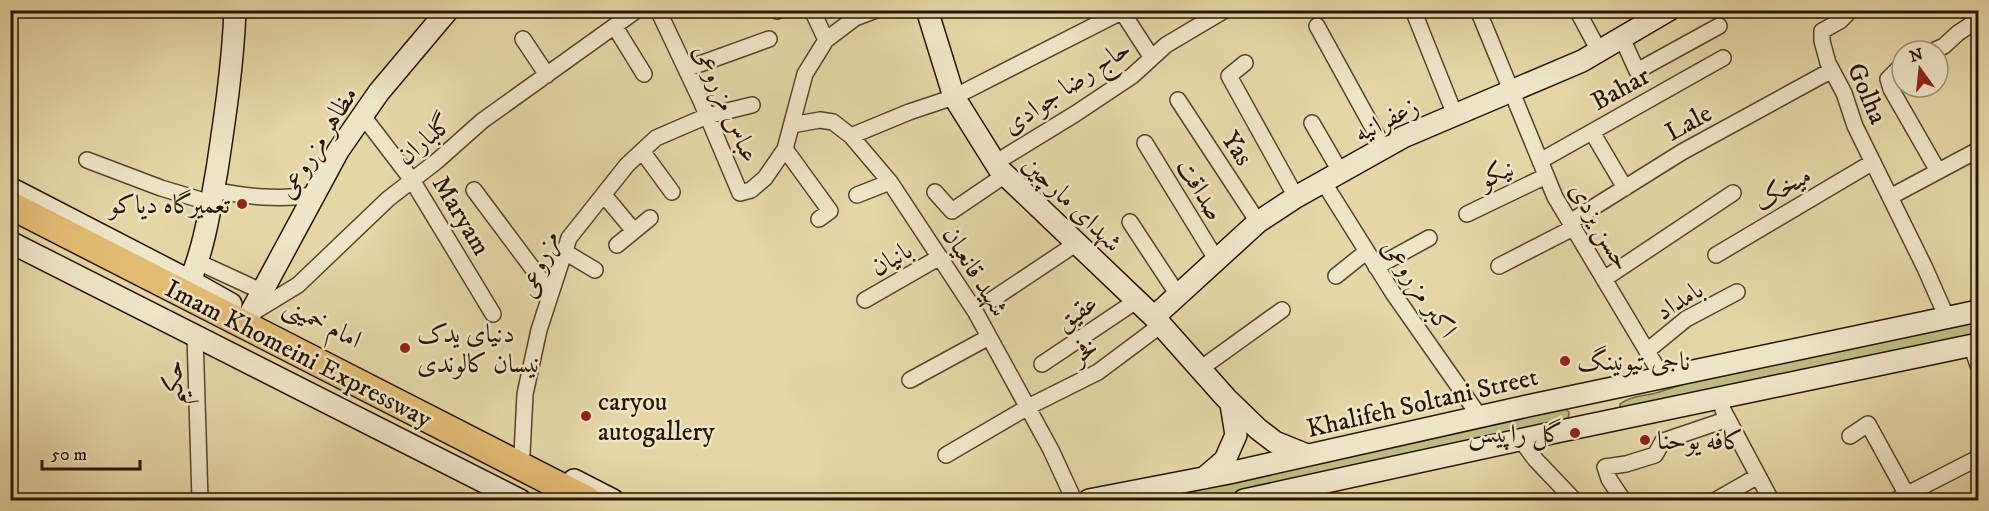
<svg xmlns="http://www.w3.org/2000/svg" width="1989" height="511" font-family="'IM FELL DW Pica',Amiri,serif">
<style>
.green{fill:#bbbc83;stroke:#716842;stroke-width:1.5}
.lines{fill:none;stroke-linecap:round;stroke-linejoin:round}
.street-casing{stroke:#56452a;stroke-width:18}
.secondary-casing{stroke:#271500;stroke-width:24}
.highway-casing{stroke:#271500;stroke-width:30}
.street{stroke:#eee4c6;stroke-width:15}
.secondary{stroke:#eee4c6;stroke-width:21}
.highway{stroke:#e2bb74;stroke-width:27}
.poi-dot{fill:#8f2418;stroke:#eee4c6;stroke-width:2}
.labels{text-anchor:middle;stroke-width:5;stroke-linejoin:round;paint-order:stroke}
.street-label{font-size:26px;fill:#271500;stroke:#eee4c6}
.poi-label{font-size:26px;fill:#271500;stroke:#eee4c6;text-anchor:start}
</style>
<rect width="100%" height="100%" fill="#e5d6a7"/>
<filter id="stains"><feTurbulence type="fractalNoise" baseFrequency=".00333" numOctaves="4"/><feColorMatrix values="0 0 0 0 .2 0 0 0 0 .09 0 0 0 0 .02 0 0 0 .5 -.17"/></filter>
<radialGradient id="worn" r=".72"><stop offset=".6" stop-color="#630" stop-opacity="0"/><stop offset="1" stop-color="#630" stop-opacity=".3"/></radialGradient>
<!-- green -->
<path class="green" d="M1978,319V338L1620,410V404C1630,396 1644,396 1656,393C1678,386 1699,380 1721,371Z
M1561,406L1569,412L1568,420L1401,461L1220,500H1155L1192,492L1209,484Z"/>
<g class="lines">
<defs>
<path id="street" d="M658,10L701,101L740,193L751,190L765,178L785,149L805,74L826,40L855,18L876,10
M812,10L826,40
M1121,10L1152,58
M1413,10L1455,115
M1478,10L1555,197L1663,378
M1577,10L1599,51
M1844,10L1846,15L1840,21L1822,31V41L1828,63L1844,93L1855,126L1925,268L1947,318
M777,11L779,10
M1317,26L1384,148
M615,27L644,74
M1622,38L1637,71L1719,26
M523,39L547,75
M1933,51L1944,46L1958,33L1978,20
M1245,63L1229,76L1296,197
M1902,65L1888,79L1891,89L1938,171
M686,69L769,39
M1178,100L1258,222
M363,116L412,180L493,314
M1312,123L1341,173
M792,125L820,120L833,122L851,136L890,182L975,311L1051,450L1074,500
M1592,132L1625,188
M851,136L909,112L954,97L1125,10
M1145,143L1216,259
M785,149L830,211L819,219
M642,151L672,192
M87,160L161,188L211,203
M1540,161L1723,58
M995,163L1075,114L1132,76L1166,45L1225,10
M1324,183L1393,293L1480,417
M213,190C248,197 279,200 314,195
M474,190L551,293
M935,192L952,211L1005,175
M604,195L634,231
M857,195L890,182
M1890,197L1978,150
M1467,214L1546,176
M1130,222L1178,295
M1570,222L1682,152L1832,70
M617,245L650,218
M565,252L595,270
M1716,255L1873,162
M198,262L263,292
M1499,266L1573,228
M1376,267L1429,238
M1336,276L1366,252
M1604,279L1733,193
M993,299L1077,243
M865,300L940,257
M252,313L298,285L388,199L437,161L482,121L637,10
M195,335L200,500
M1971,345L1978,365
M1647,351L1686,319L1737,292
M1042,364L1136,301
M1200,369L1282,310
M910,380L989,337
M1723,410L1771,500
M1850,436L1868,424L1907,495
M1521,440L1535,459L1574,500
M522,454L525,394L539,330L569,238L627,165L656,138L707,116L752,105
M946,455L1028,407L1098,372L1161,325
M1623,500L1609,479L1605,467L1626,464L1655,455L1663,441L1728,419
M1716,500L1758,476
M1896,500L1978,458"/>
<path id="secondary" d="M927,10L954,97L999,169L1154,317L1226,398L1258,429L1275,442L1307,455
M10,188L190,281L231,304
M10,242L520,500
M190,281C205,245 210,208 217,170C225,117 233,64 235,10
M250,314L338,151L379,92L448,10
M1154,317L1258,222L1296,197L1403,137L1582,61L1669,10
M1204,478L1225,460L1236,435L1231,404
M574,480L613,500
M1089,500L1229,473L1532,405L1978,311
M1244,500L1542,435L1978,344"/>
<path id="highway" d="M10,205L587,500"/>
</defs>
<!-- street casing -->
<use href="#street" class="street-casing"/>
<!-- secondary casing -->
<use href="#secondary" class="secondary-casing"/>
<!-- highway casing -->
<use href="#highway" class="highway-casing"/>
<!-- street -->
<use href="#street" class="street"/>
<!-- secondary -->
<use href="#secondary" class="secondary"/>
<!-- highway -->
<use href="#highway" class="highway"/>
</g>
<!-- markers -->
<g class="poi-dot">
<circle cx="242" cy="204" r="6"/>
<circle cx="405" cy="348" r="6"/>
<circle cx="1565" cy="361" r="6"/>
<circle cx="586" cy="416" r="6"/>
<circle cx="1575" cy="433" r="6"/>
<circle cx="1645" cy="440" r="6"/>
</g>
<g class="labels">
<!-- street labels -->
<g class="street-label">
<text transform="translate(1066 86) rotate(-34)" y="9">حاج رضا جوادی</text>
<text transform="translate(1620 88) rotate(-29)" y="9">Bahar</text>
<text transform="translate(1868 93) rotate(67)" y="9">Golha</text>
<text transform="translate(727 103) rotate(66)" y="9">عباس مزروعی</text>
<text transform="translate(1386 119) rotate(-27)" y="9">زعفرانیه</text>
<text transform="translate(1688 122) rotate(-29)" y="9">Lale</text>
<text transform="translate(424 139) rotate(-40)" y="9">گلباران</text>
<text transform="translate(317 142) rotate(-58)" y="9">مظاهر مزروعی</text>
<text transform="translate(1238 148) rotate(57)" y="9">Yas</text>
<text transform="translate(1496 173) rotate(-26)" y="9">نیکو</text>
<text transform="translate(1782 188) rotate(-31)" y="9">میخک</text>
<text transform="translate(1201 189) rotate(59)" y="9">صداقت</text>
<text transform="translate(1073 203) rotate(44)" y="9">شهدای مارچین</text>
<text transform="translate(462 215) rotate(59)" y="9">Maryam</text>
<text transform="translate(1601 226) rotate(60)" y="9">حسن یزدی</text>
<text transform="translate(891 258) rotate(-30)" y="9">بانیان</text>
<text transform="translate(538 264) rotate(-69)" y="9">مزروعی</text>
<text transform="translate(976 271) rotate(58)" y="9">شهید قانعیان</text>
<text transform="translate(1420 288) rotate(56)" y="9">اکبر مزروعی</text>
<text transform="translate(1679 300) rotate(-32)" y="9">بامداد</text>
<text transform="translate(1076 312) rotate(-34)" y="9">عقیق</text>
<text transform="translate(323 322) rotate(27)" y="9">امام خمینی</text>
<text transform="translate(1084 350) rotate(-32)" y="9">فخر</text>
<text transform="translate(299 353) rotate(27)" y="9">Imam Khomeini Expressway</text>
<text transform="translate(173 383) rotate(-92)" y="9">حکیم</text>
<text transform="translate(1422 402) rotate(-13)" y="9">Khalifeh Soltani Street</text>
</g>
<!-- poi labels -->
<g class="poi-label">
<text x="230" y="213" text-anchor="end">تعمیرگاه دیاکو</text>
<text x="417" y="342">دنیای یدک<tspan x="417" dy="30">نیسان کالوندی</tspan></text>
<text x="1577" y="370">ناجی‌ تیونینگ</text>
<text x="598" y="410">caryou<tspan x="598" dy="30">autogallery</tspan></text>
<text x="1563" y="442" text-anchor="end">گل راپیس</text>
<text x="1657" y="449">کافه یوحنا</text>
</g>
</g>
<!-- margin -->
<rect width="1989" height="511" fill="none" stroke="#e5d6a7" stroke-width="36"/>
<rect x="12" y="12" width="1965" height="487" fill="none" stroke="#271500" stroke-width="3"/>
<rect x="18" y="18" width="1953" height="475" fill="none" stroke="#271500" stroke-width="1.5"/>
<!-- north arrow -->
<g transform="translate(1920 69) rotate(345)"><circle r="28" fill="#eee4c6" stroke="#9e9177" stroke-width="1.5"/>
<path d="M0-4.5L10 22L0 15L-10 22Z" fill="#8f2418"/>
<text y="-9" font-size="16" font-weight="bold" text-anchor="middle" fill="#271500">N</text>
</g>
<!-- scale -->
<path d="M42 460v9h98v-9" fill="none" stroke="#271500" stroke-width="3"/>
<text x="51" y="460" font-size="18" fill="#271500" stroke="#eee4c6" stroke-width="4.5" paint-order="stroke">50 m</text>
<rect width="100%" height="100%" filter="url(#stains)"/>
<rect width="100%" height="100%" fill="url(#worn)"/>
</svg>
